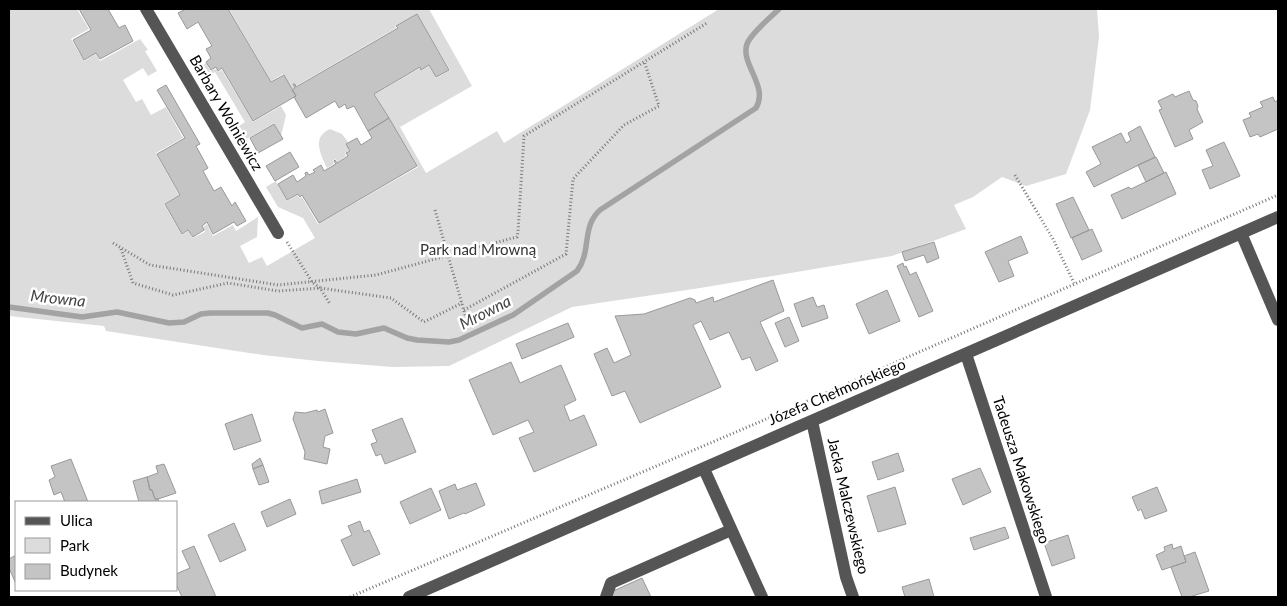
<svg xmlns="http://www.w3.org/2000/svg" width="1287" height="606" font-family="Lato,sans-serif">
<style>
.green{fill:#dcdcdc}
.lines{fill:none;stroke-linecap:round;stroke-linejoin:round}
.stream{stroke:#a3a3a3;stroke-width:5.5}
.building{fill:#c4c4c4;stroke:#999}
.path{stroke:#777;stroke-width:3;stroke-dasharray:1 2.5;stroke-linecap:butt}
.minor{stroke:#555;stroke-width:12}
.labels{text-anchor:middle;stroke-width:5;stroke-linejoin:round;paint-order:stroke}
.street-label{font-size:15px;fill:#000;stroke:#fff}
.park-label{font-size:15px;fill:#333;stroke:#fff}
.water-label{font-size:16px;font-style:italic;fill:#444;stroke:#fff}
</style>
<rect width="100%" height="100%" fill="#fff"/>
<!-- green -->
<path class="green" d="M9,9H77L89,29L71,39L84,61L96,54L100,61L140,39L148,50L145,51L157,71L148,76L143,68L123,80L136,102L142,99L151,115L166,107L183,138L156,153L179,195L164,204L182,235L188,231L193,238L205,232L203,227L207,224L213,236L233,225L236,231L258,217L257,237L240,246L249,263L262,257L267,266L315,238L303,218L278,207L266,187L276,181L287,201L298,195L299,198L302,197L318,224L418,167L375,94L420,68L422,70L429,66L436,78L450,70L417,14L395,26L396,28L296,86L294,83L293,84L295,88L292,89L283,74L271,81L229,9H429L472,86L400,127L426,173L497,131L504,143L719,9H1097L1099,37L1090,110L1066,174L1026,186L1002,177L973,197L954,205L966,229L892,256L700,288L572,307L449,366L392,367L318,361L263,355L106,331L104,326L9,316Z
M206,63L210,71L216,69L218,72L222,70L253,122L281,106L286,115L281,136L274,123L240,143L233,130L245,122L215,72L209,75L203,65Z
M330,129L342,134L348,142L346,144L350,150L345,153L346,156L337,162L336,159L333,161L334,164L327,168C321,155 311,137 330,129Z"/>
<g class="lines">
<!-- stream -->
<path class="stream" d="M9,307L82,317L117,312L169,323L184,322L201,314L210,313H268L275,315L302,328L322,324L338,332L356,334L384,328L407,338L417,340L449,342L459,340L513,315L577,271C592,251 581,227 600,210L756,108C769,86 740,64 747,44C751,33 770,18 779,9"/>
</g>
<!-- building -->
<path class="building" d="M79,9H108L119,28L125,25L133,41L100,59L96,53L84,60L73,40L91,30Z
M186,9H228L271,82L284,75L296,96L253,121L222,68L218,71L216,67L211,70L206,62L211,58L206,49L212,46L198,22L187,29L178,13Z
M417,14L449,70L436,77L429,65L421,70L420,67L374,94L389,118L368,131L354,106L347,109L345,104L339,108L335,101L306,118L294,97L296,96L292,90L295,88L293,84H295L296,87L398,28L396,26Z
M166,85L200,144L196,146L208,168L203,171L214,191L221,187L232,206L235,202L246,221L237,226L234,222L213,234L207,222L202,226L204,230L193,237L188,230L182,234L165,204L180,195L157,154L185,138L157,90Z
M1189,91L1193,100L1196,101L1198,106L1197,109L1203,122L1189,130L1193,139L1175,147L1159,110L1162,109L1158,101L1173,94L1175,97Z
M1273,97L1275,102L1278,100V129L1260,137L1258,134L1250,137L1243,120L1251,117L1249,113L1263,107L1260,102Z
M389,118L417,166L319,223L302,195L300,197L298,194L287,200L278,184L293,175L297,182L306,176L305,173L307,172L309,175L315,172L313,170L321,165L324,171L336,164L334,161L335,160L337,163L348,156L346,153L350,151L346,144L357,138L361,145L372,138L368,131Z
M274,124L283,139L258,153L250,138Z
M1140,126L1155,157L1094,187L1086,172L1101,164L1092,147L1121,133L1126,143L1131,140L1128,133Z
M1224,142L1240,176L1210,189L1202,170L1213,166L1206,150Z
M290,152L299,167L275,181L266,166Z
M1156,157L1164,173L1146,182L1138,165Z
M1166,172L1176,194L1122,219L1111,195L1129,187L1131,189Z
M1073,197L1089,230L1071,238L1056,204Z
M1092,229L1102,251L1082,260L1072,238Z
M1021,236L1028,253L1008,261L1014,276L999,282L985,252Z
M934,242L939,258L927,263L924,255L905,261L902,252Z
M903,263L904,267L906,266L910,275L916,272L933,311L919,317L897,266Z
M773,280L784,311L760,322L778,361L756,371L750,357L742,360L729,332L710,340L701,321L693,325L721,387L640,423L625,391L612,396L594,354L607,348L614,363L631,355L615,316L644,314L690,298L695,300L696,303L713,297L714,302Z
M887,290L900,321L869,334L856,304Z
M813,297L817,307L824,305L828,318L802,327L794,304Z
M789,317L799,341L785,347L775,323Z
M568,323L574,337L522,359L516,344Z
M511,362L520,383L561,365L576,400L564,406L570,421L584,415L597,445L534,472L519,438L534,432L528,420L493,435L469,380Z
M325,409L333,433L325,436L323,447L330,449L327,464L304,459L305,452L293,419L295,412L305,413L317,410L318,412Z
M252,414L261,441L234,450L225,424Z
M402,418L416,452L385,464L381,454L376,456L371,444L377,442L372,430Z
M898,453L904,471L878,480L872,462Z
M260,458L263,465L253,469L252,464Z
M71,459L88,502H65L61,492L54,495L49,480L55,477L51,466Z
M164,464L176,493L158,499H155L152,490H150L147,477L158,473L156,466Z
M263,465L269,482L259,485L253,469Z
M980,468L991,492L963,505L952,479Z
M147,477L150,490H152L155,499H158L159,502H139L133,481Z
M357,479L361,492L322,504L319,491Z
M476,483L485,505L465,514L464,513L449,519L439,491L455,484L457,490Z
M895,487L906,524L878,532L867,496Z
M1157,487L1167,511L1145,519L1141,509L1138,511L1132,497Z
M431,488L441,510L410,524L400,502Z
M290,499L296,514L267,527L261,512Z
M360,521L364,532L369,530L380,554L353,566L341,540L352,535L348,526Z
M234,523L246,550L220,562L208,535Z
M1005,527L1009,538L974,550L970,538Z
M1068,535L1075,558L1052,566L1044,543Z
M1172,544L1173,549L1181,546L1186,562L1162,570L1156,555L1165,551L1164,547Z
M194,546L216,597H182L176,584V574L190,568L182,551Z
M1195,552L1209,591L1189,597H1182L1171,567L1186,562L1184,556Z
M16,555V584L9,568V559Z
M642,578L651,597H600Z
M929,579L934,597H905L902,587Z"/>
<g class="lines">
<!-- path -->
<path class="path" d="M1015,175L1053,239L1074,283
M435,210L466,318
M287,242L312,282L320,288L330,304
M113,243L150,265L278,285L376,275L513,238L517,237L518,232L524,136L707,23
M121,249L133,283L173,295L228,283L278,291L320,288L327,289L391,298L424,322L462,303
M464,310L566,254L573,179L624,125L659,106L644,61
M350,597L764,420L1278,195"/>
<!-- minor -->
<path class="minor" d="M146,9L278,233
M1241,233L1278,320
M966,354L1046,597
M812,421L846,577L853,597
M704,469L762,597
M409,597L1278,217
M606,597L611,583L731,530"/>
</g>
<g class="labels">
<!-- street labels -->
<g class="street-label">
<text transform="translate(226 113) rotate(60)" y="5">Barbary Wolniewicz</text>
<text transform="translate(837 392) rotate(-23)" y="5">Józefa Chełmońskiego</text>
<text transform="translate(1021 470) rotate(72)" y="5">Tadeusza Makowskiego</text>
<text transform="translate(848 506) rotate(77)" y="5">Jacka Malczewskiego</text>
</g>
<!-- park labels -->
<g class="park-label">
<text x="478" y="255">Park nad Mrowną</text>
</g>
<!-- water labels -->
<g class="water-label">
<text transform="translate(58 298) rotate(6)" y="6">Mrowna</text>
<text transform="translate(485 312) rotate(-27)" y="6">Mrowna</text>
</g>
</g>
<!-- border -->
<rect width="1287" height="606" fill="none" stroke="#000000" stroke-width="20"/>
<!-- legend -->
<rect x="15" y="501" width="162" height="90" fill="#ffffff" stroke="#999999"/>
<rect x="25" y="517" width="25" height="8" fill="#555555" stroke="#999999"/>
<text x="60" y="526" font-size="15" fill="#000000">Ulica</text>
<rect x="25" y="538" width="25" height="15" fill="#dcdcdc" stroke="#999999"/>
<text x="60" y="551" font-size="15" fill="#000000">Park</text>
<rect x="25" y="564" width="25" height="15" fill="#c4c4c4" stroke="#999999"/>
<text x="60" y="576" font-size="15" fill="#000000">Budynek</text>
</svg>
